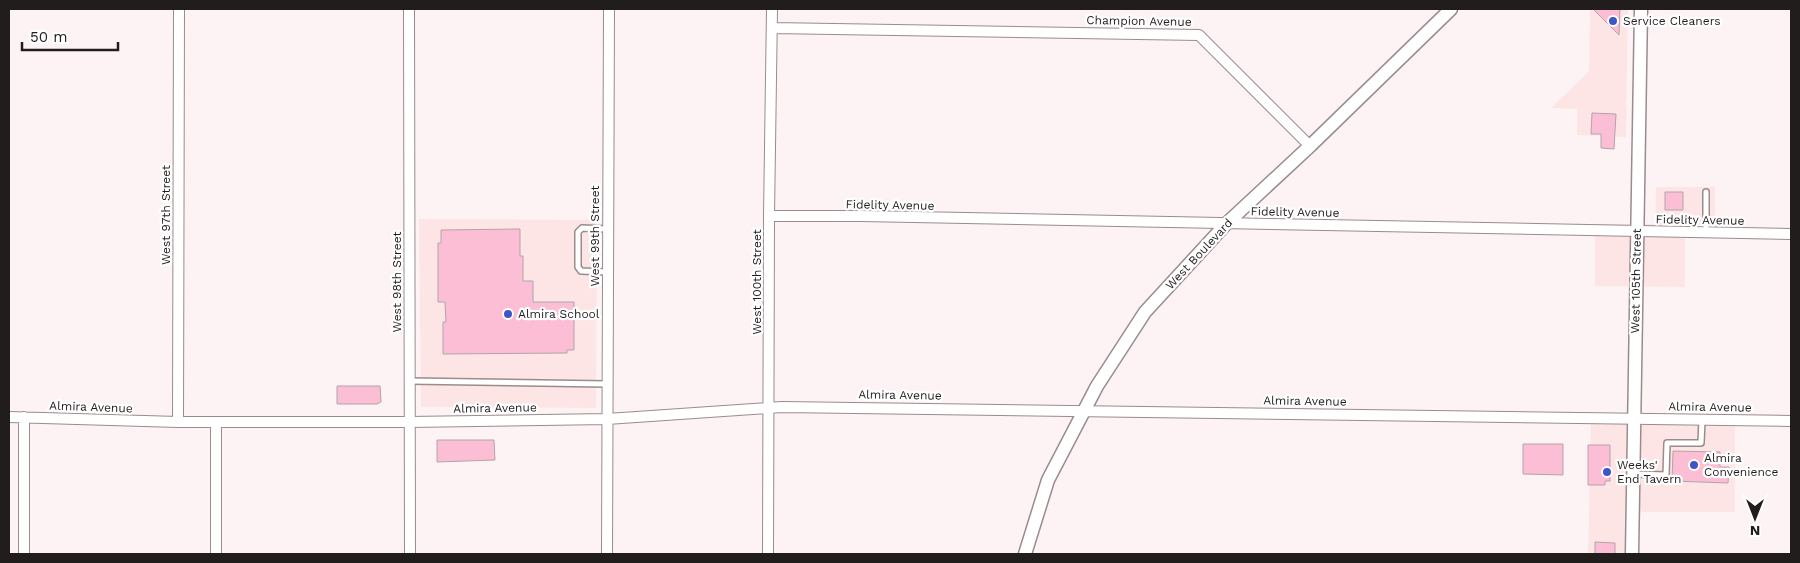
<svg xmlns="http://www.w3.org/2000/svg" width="1800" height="563" font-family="'Work Sans',sans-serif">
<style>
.built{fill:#fee5e5}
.building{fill:#fbbed5;stroke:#b2a4a9}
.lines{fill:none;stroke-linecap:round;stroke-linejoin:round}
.service-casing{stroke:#9a8c8c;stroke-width:8}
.minor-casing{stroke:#9a8c8c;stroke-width:12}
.tertiary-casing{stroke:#9a8c8c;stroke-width:15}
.service{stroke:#fff;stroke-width:5}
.minor{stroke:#fff;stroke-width:10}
.tertiary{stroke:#fff;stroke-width:12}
.poi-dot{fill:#3d55c7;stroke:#fff;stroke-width:2}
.labels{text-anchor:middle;stroke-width:4.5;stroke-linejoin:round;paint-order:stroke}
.street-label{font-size:12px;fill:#221d1d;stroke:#fff}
.poi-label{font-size:12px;fill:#221d1d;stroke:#fff;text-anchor:start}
</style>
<rect width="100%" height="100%" fill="#fdf3f4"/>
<!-- built -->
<path class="built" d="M1590,9H1628L1626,137L1577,135V109L1551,108L1589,71Z
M1656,187H1715V225H1685V287L1595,286V224H1655Z
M419,219L597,220L596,408L421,407Z
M1591,422L1735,425V512H1626L1625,554H1588Z"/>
<!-- building -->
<path class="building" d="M1593,9H1620L1619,35Z
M1592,113L1616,114L1614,149L1601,148V134H1591Z
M1665,192H1683V210H1665Z
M520,229V256H523V281H533V302H574V350H567V353L443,354V322H446L445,302H438V243H441V230Z
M337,386H380L381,402L377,404H337Z
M437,440H494L495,460L437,462Z
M1523,444H1563V475L1523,474Z
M1588,445H1610V481H1605V485H1588Z
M1673,451L1720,452V467H1729L1728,483L1672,481Z
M1595,542L1615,543V554H1595Z"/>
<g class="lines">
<defs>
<path id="service" d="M1706,192V232
M608,272L581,271L578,267V232L582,228L608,229
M410,381L607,384
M1635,474L1666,475L1667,443H1701L1702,420"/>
<path id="minor" d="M409,9L410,554
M772,28L1199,35L1310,146
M769,216H861L1791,234
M9,417L178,422H410L607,419L782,407L1791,421
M24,417V554
M178,422L179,9
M216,554V422
M607,554L609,9
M768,554L769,216L772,9"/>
<path id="tertiary" d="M1025,554L1048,480L1097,386L1145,312L1226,224L1310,146L1451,9
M1632,554L1641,9"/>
</defs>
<!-- service casing -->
<use href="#service" class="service-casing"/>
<!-- minor casing -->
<use href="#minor" class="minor-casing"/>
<!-- tertiary casing -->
<use href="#tertiary" class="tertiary-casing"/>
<!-- service -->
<use href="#service" class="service"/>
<!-- minor -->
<use href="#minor" class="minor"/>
<!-- tertiary -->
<use href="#tertiary" class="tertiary"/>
</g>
<!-- markers -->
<g class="poi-dot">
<circle cx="1613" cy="21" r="5"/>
<circle cx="508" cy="314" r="5"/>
<circle cx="1694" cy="465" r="5"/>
<circle cx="1607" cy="472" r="5"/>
</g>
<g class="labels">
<!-- street labels -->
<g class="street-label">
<text transform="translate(1139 21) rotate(1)" y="4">Champion Avenue</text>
<text transform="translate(890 205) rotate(1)" y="4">Fidelity Avenue</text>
<text transform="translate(1295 212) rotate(1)" y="4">Fidelity Avenue</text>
<text transform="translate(166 215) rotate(-90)" y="4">West 97th Street</text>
<text transform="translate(1700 220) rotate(1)" y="4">Fidelity Avenue</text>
<text transform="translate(595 236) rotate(-90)" y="4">West 99th Street</text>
<text transform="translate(1199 254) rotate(-47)" y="4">West Boulevard</text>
<text transform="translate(1636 281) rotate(-89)" y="4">West 105th Street</text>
<text transform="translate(397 282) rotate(-90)" y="4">West 98th Street</text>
<text transform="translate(757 282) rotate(-90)" y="4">West 100th Street</text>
<text transform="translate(900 395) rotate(1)" y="4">Almira Avenue</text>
<text transform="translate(1305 401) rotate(1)" y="4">Almira Avenue</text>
<text transform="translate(91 407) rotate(2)" y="4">Almira Avenue</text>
<text transform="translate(1710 407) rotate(1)" y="4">Almira Avenue</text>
<text transform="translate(495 408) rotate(-1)" y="4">Almira Avenue</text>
</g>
<!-- poi labels -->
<g class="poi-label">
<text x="1623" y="25">Service Cleaners</text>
<text x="518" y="318">Almira School</text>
<text x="1704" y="462">Almira<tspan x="1704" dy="14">Convenience</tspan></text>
<text x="1617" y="469">Weeks'<tspan x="1617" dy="14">End Tavern</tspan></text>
</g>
</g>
<!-- border -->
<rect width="1800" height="563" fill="none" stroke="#221d1d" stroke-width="20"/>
<!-- north arrow -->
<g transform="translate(1755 518) rotate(180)" stroke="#ffffff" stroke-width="4" paint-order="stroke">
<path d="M0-4L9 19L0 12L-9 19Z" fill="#221d1d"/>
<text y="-8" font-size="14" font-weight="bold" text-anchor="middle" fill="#221d1d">N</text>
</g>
<!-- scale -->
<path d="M22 42v8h96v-8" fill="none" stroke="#221d1d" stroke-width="2.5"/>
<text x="30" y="42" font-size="15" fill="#221d1d" stroke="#ffffff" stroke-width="4" paint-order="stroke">50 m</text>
</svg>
